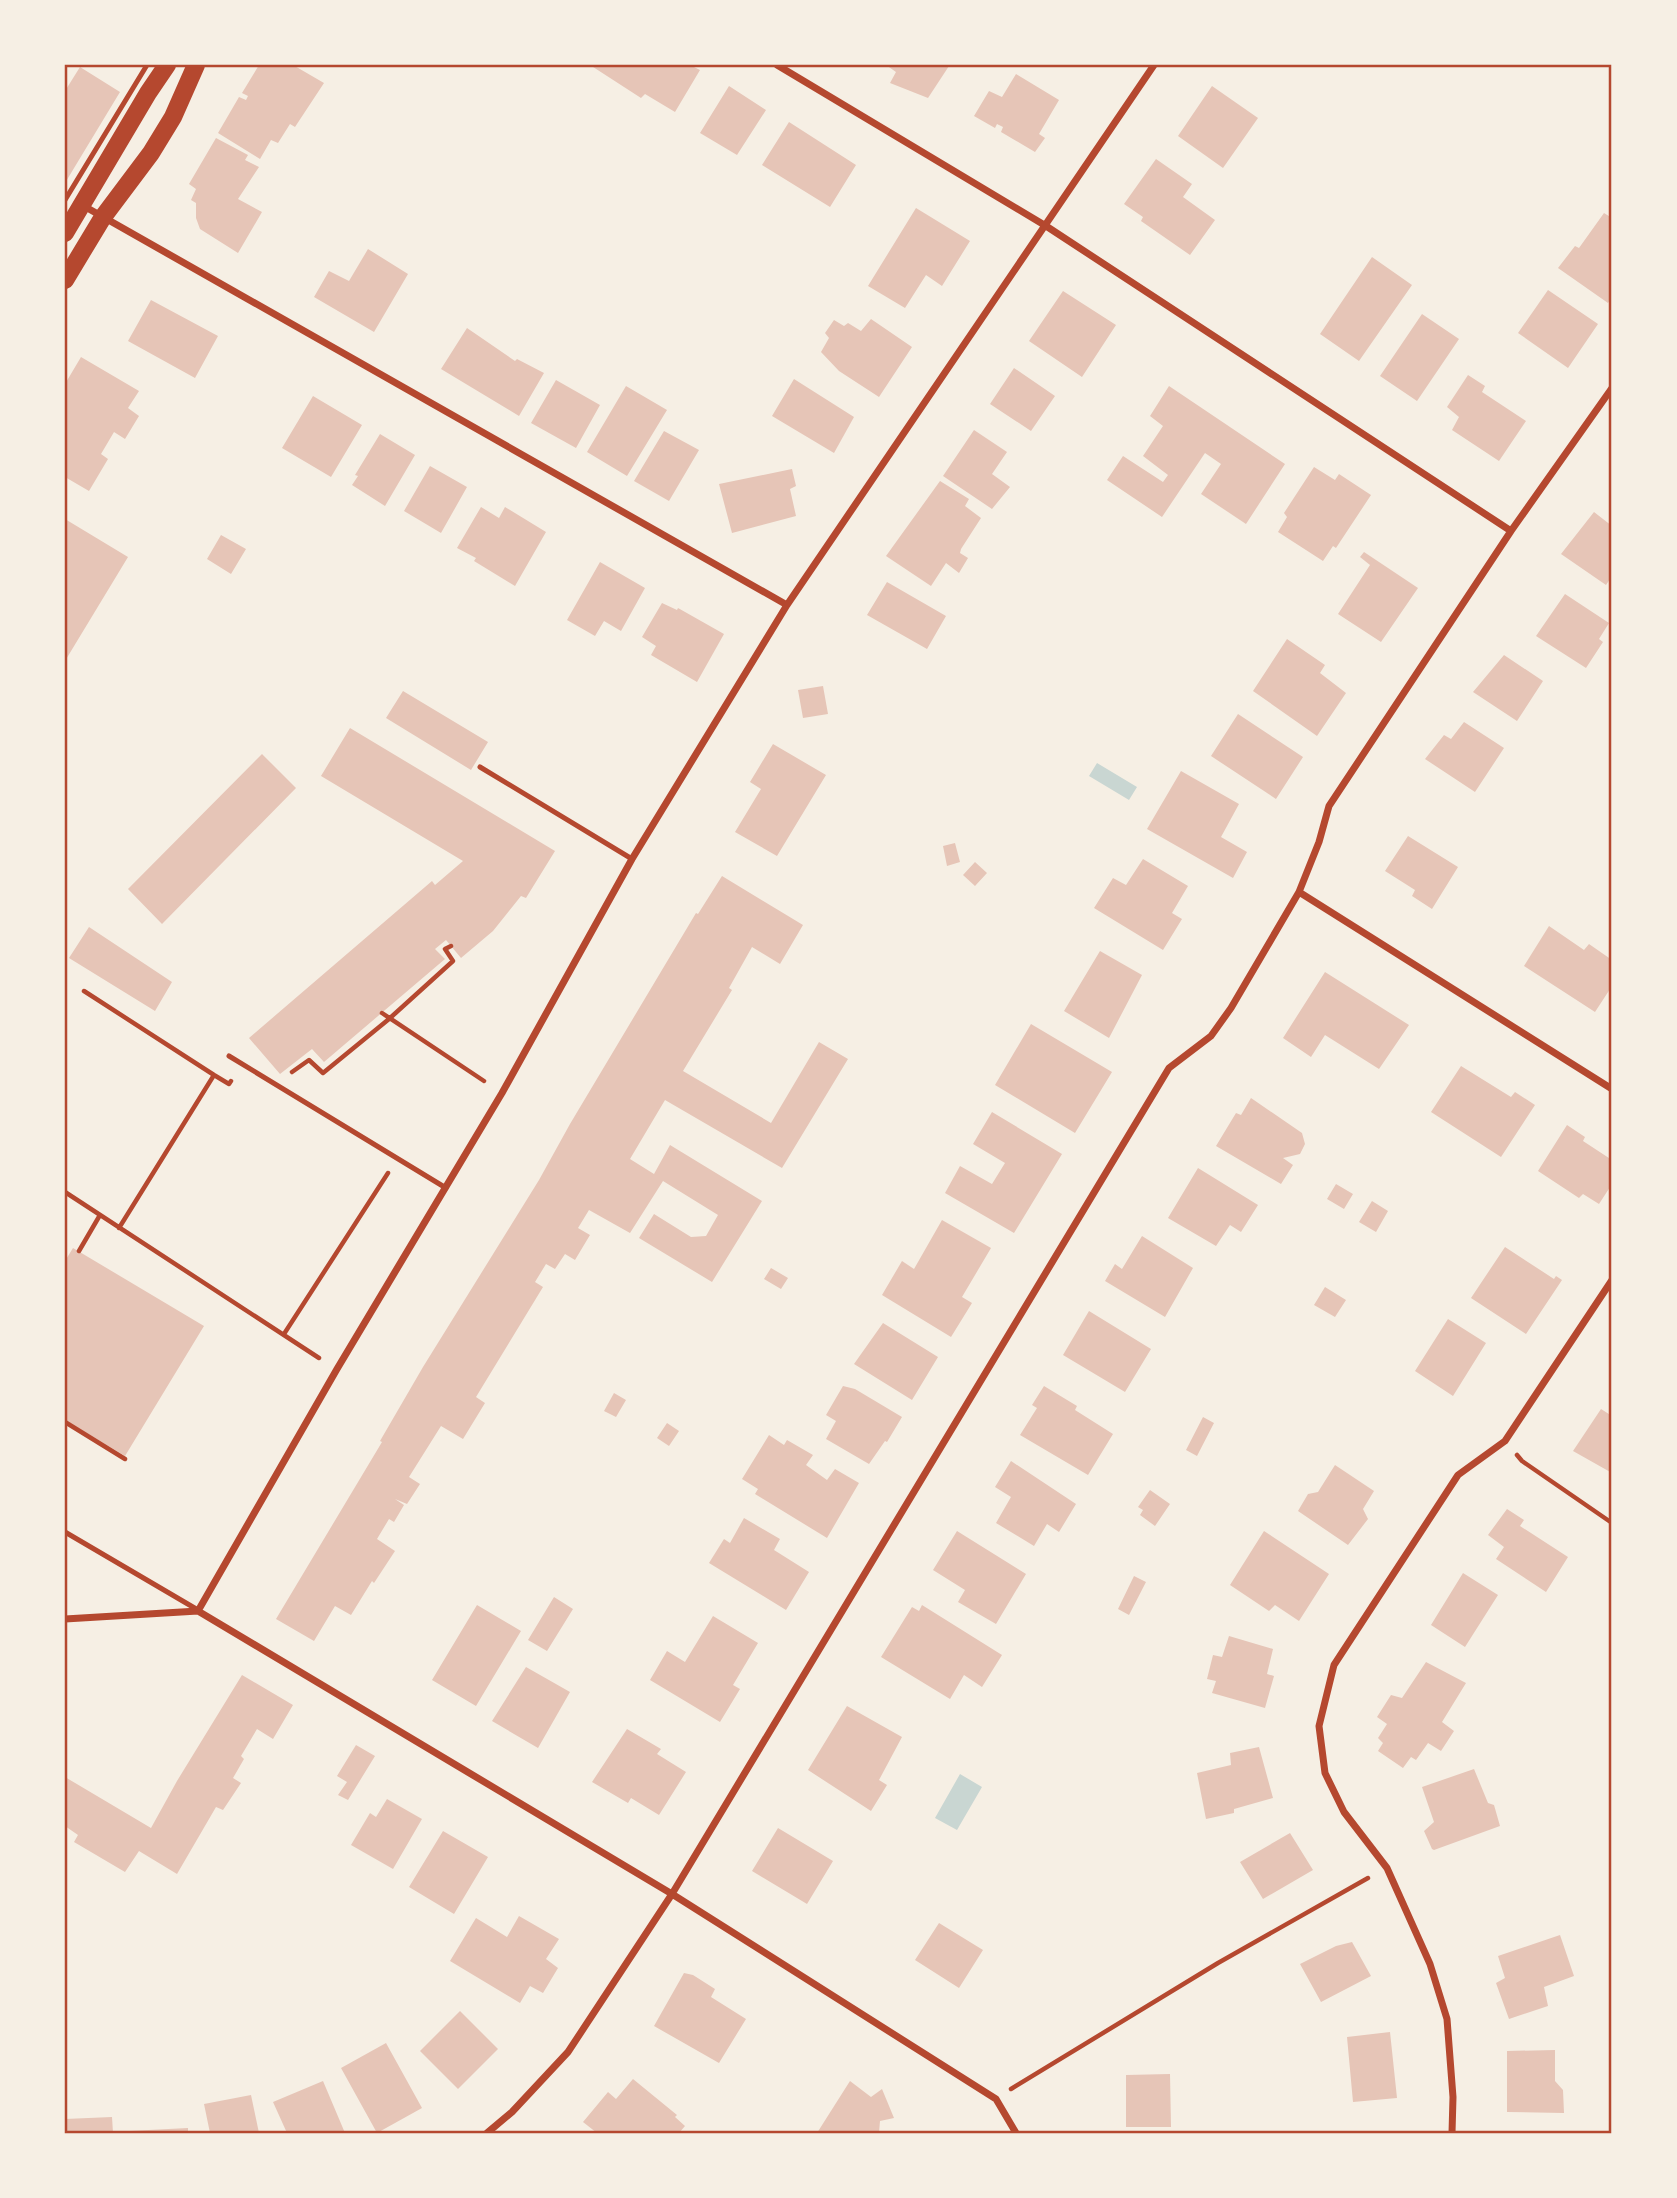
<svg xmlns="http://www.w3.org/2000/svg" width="1677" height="2198" font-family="Overpass,sans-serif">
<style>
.water{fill:#c9d6d2}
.building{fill:#e6c5b7}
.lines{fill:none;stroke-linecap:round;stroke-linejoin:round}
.path{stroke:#b5482f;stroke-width:4.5}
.service{stroke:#b5482f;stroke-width:5}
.minor{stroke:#b5482f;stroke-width:7}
.primary{stroke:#b5482f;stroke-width:18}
.neatline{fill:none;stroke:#b5482f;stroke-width:2.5}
</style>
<rect width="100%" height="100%" fill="#f6efe4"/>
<!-- water -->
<path class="water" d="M1097,763L1137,787L1129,800L1089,776Z
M960,1774L982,1787L957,1830L935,1818Z"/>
<!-- building -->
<path class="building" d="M259,65H293L324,83L295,127L290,124L278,143L271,140L260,159L218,133L239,97L246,100L248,96L242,93Z
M590,65H690L700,70L675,112L645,94L641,98Z
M886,65H948L949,66L928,98L890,83L896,72Z
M80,67L120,92L65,183V91Z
M1016,74L1059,100L1039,134L1045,138L1035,152L1001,132L1003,127L997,124L995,128L974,116L989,91L1002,97Z
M729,86L766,110L737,155L700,133Z
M1212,86L1258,118L1223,168L1178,136Z
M789,122L856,165L830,207L762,165Z
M216,138L248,155L245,160L259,167L238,199L262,212L238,253L200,229L196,218V203L191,200L196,189L189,184Z
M1156,159L1192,184L1183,197L1215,220L1190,255L1141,221L1143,217L1124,204Z
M916,208L970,241L942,286L926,275L905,308L868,286Z
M1604,213L1612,218V296L1608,303L1558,268L1575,246L1579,248Z
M368,249L408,274L374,332L314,297L329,271L349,281Z
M1372,257L1412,285L1359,361L1320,334Z
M1548,290L1598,324L1568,368L1518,333Z
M1063,291L1116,325L1082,377L1029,341Z
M151,300L218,336L195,378L128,341Z
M1422,314L1459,339L1417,401L1380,376Z
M871,319L912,347L879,397L839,371L821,352L829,338L825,333L834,320L844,326L848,323L861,331Z
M467,328L515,361L517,359L544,373L519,416L441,369Z
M81,357L139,391L128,408L139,416L125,439L114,432L101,454L108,459L89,491L65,477V384Z
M1014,368L1055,396L1031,431L990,404Z
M1468,375L1485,386L1482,392L1526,421L1499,461L1452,430L1459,417L1447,407Z
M794,379L854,417L834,453L772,416Z
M556,380L600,405L576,448L531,423Z
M626,386L667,410L627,476L587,452Z
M1169,386L1285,464L1246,524L1201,494L1221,464L1205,453L1162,517L1107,480L1123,456L1163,482L1168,475L1143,456L1163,426L1150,416Z
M313,396L362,425L331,477L282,448Z
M974,430L1007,452L992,474L1010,487L992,509L943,476Z
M664,431L699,450L669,501L634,481Z
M380,434L415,455L385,506L352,485L358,476L355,475Z
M430,466L467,487L441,533L404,511Z
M1314,467L1335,480L1339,474L1371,495L1336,548L1333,546L1323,561L1278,532L1287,517L1284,513Z
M792,469L796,486L790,489L796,516L732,533L719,484Z
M940,481L969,499L965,506L981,518L961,549L960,553L968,558L959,573L946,563L931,586L886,556Z
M481,507L499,518L505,507L546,532L515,586L474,561L476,558L457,548Z
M1594,512L1612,526V563L1609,567L1612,576L1606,585L1561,554Z
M65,519L128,557L65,661Z
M221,535L246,549L231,574L207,559Z
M1364,552L1418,588L1381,642L1338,614L1370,565L1360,557Z
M600,562L645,588L621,631L604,621L595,636L567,620Z
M887,582L946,616L927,649L867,615Z
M1565,594L1609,623L1599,639L1603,642L1586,668L1536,636Z
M662,603L677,610L678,608L724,634L697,682L651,655L656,646L642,637Z
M1287,639L1325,665L1320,673L1346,693L1317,736L1253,691Z
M1504,655L1543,681L1517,721L1473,692Z
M823,686L828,714L803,718L798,690Z
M403,691L488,742L471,770L386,718Z
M1238,714L1303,757L1276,799L1211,756Z
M1464,722L1504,748L1475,792L1425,759L1444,735L1451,739Z
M350,728L555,851L526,898L521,896L493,931L461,958L446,940L435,949L445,959L324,1062L312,1049L280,1074L249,1038L432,881L435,885L463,861L321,776Z
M773,744L826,775L777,856L735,832L761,789L750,782Z
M262,754L296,788L162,924L128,889Z
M1181,771L1239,804L1221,837L1247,852L1233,878L1147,829Z
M1408,836L1458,867L1432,909L1412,896L1415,890L1385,871Z
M955,843L960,862L947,866L943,846Z
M1143,859L1188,886L1172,913L1182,919L1163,950L1094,908L1113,878L1126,885Z
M975,862L987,873L975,886L963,875Z
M722,876L803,925L780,964L752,947L729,988L732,990L683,1071L771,1123L819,1042L848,1059L782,1168L665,1100L630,1159L654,1174L670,1145L762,1201L712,1282L639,1238L654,1214L691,1237L706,1236L718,1215L663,1181L630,1233L589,1210L578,1228L590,1235L575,1260L565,1254L555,1269L546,1264L535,1282L543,1287L476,1397L485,1403L463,1439L441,1426L409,1477L420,1484L407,1504L395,1499L404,1505L394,1522L389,1519L377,1539L395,1551L374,1583L372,1581L351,1615L335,1606L314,1641L276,1619L382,1442L380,1441L423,1367L539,1180L570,1124L696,913L698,914Z
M1549,926L1584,950L1589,944L1612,960V986L1595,1012L1524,966Z
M89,927L172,982L155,1011L69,958Z
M1100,951L1142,975L1109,1038L1064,1011Z
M1325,972L1409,1025L1379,1069L1325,1035L1311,1057L1283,1038Z
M1031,1024L1112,1072L1075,1133L995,1085Z
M1461,1066L1511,1097L1515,1092L1535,1105L1501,1157L1431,1112Z
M1251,1098L1302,1133L1305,1144L1300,1154L1283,1158L1293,1165L1281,1184L1216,1146L1236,1113L1241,1115Z
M992,1112L1062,1154L1014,1233L945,1193L960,1166L992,1184L1005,1163L973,1144Z
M1567,1125L1585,1137L1583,1141L1612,1160V1184L1599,1204L1583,1194L1579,1198L1538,1171Z
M1198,1168L1258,1205L1241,1232L1230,1225L1216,1246L1168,1218Z
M1336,1184L1353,1194L1344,1209L1327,1199Z
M1372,1201L1388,1211L1376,1232L1359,1222Z
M942,1220L991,1248L962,1297L972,1303L951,1337L882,1295L902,1261L914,1269Z
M1142,1236L1193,1268L1165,1317L1105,1281L1115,1264L1122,1269Z
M1505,1247L1554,1279L1556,1276L1562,1280L1526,1334L1471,1298Z
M73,1248L204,1326L125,1456L65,1420V1261Z
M771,1268L788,1278L781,1289L764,1279Z
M1325,1287L1346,1300L1335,1317L1314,1305Z
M1089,1311L1151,1349L1125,1392L1063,1355Z
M1448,1319L1486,1343L1453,1396L1415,1371Z
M883,1323L938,1357L912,1400L854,1364Z
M843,1386L855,1389L902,1417L887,1442L885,1441L869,1464L826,1439L836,1421L826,1415Z
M1044,1386L1077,1406L1075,1410L1113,1434L1088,1475L1020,1435L1037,1408L1032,1405Z
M614,1393L626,1400L616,1417L604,1411Z
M1601,1409L1612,1416V1473L1573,1451Z
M1203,1417L1214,1423L1197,1456L1186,1450Z
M667,1423L679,1431L669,1446L657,1438Z
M769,1435L784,1445L787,1440L813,1455L806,1465L827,1480L835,1469L859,1483L827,1538L755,1494L758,1489L742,1479Z
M1011,1461L1076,1504L1059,1532L1047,1524L1034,1546L996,1523L1011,1497L995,1487Z
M1335,1465L1374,1491L1363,1509L1368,1519L1348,1545L1298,1511L1308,1494L1318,1492Z
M1150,1490L1170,1504L1155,1526L1140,1515L1143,1510L1138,1507Z
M1507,1509L1524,1520L1520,1526L1568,1557L1546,1592L1496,1559L1504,1547L1488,1535Z
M744,1518L780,1539L774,1550L809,1572L786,1610L709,1563L724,1539L730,1543Z
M957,1531L1026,1574L996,1624L958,1602L965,1590L933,1570Z
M1264,1531L1329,1574L1299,1621L1275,1605L1269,1611L1230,1585Z
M1463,1573L1498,1595L1465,1647L1431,1625Z
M1134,1576L1146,1582L1129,1615L1118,1609Z
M554,1597L573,1609L547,1651L528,1640Z
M477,1605L521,1631L476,1706L432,1680Z
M922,1605L1002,1655L982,1687L964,1675L950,1699L881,1657L912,1607L919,1611Z
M713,1616L758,1643L733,1685L740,1689L720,1722L650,1680L667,1651L685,1662Z
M1229,1636L1273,1649L1267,1674L1274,1676L1265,1708L1212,1693L1216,1681L1207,1679L1213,1655L1222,1657Z
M1426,1662L1466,1683L1442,1722L1454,1731L1441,1751L1428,1743L1416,1760L1411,1757L1403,1768L1378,1751L1383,1743L1378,1738L1387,1724L1377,1717L1391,1695L1402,1698Z
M526,1667L570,1692L538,1748L492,1721Z
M242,1675L293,1705L273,1739L257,1729L241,1756L244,1759L233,1778L241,1783L223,1810L216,1807L177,1874L139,1851L125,1872L74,1842L78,1835L65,1826V1777L151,1828L177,1781Z
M847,1706L902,1737L879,1780L887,1785L871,1811L808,1770Z
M627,1729L661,1749L657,1754L686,1772L659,1815L631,1798L628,1803L592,1782Z
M356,1745L375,1756L348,1800L338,1795L347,1782L337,1776Z
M1259,1747L1273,1798L1234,1809V1813L1206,1819L1197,1773L1231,1765L1230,1753Z
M1474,1769L1488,1803L1494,1805L1500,1826L1434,1850L1432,1849L1424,1831L1434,1822L1422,1787Z
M387,1799L422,1819L393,1869L351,1845L370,1813L376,1817Z
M778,1828L833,1861L807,1904L752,1871Z
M443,1831L488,1857L454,1914L409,1887Z
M1290,1833L1313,1870L1263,1899L1240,1862Z
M519,1916L559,1939L546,1959L558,1968L543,1993L530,1986L520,2003L450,1961L476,1918L507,1937Z
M939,1923L983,1950L959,1988L915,1960Z
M1560,1935L1574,1976L1544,1987L1548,2006L1509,2019L1496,1983L1505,1978L1498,1956Z
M1352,1942L1371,1976L1321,2002L1300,1964L1336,1946Z
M684,1973L693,1975L715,1989L711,1997L746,2019L719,2063L654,2026Z
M460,2011L498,2049L458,2089L420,2051Z
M1390,2032L1397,2098L1353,2102L1347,2037Z
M386,2043L422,2108L377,2133L341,2068Z
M1555,2050V2081L1563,2090L1564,2113L1507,2112V2051Z
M1170,2074L1171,2127H1126V2075Z
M633,2079L677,2115L675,2117L685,2126L679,2133H597L583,2122L608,2092L616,2099Z
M323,2081L345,2133H287L273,2102Z
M850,2081L871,2097L882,2089L894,2118L880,2121L879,2133H817Z
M251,2095L259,2133H210L204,2104Z
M112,2117L113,2133H65V2119Z
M188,2128V2133H129V2131Z"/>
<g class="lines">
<!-- path -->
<path class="path" d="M84,991L214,1075L229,1084L231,1081
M382,1013L484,1081
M292,1072L309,1060L323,1073L389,1019L453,961L445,949L451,946
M65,1192L319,1358
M119,1228L214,1075
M79,1251L100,1215
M284,1334L388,1173
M65,1422L125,1459
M1517,1455L1522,1461L1612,1523
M1011,2089L1218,1963L1368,1878"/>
<!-- service -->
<path class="service" d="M65,200L147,65
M480,767L632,859
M229,1056L446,1188
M65,1532L198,1610"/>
<!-- minor -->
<path class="minor" d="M777,65L1046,226L1511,531
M82,205L787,605
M1299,892L1612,1089
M198,1611L337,1369L502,1093L632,859L787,605L1154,65
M198,1611L672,1894L996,2099L1016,2133
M65,1619L198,1611
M487,2133L512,2112L568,2052L672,1894L1169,1068L1211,1036L1231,1008L1299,892L1319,842L1329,806L1511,531L1612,388
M1452,2133L1453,2097L1447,2019L1430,1964L1387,1868L1344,1812L1325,1773L1319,1726L1334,1665L1458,1475L1505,1441L1612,1280"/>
<!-- primary -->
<path class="primary" d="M65,233L148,93L167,65
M65,280L103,217L151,153L173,117L196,65"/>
</g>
<!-- border -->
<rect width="1677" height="2198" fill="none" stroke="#f6efe4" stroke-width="133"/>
<rect x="66" y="66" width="1544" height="2066" class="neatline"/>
</svg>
